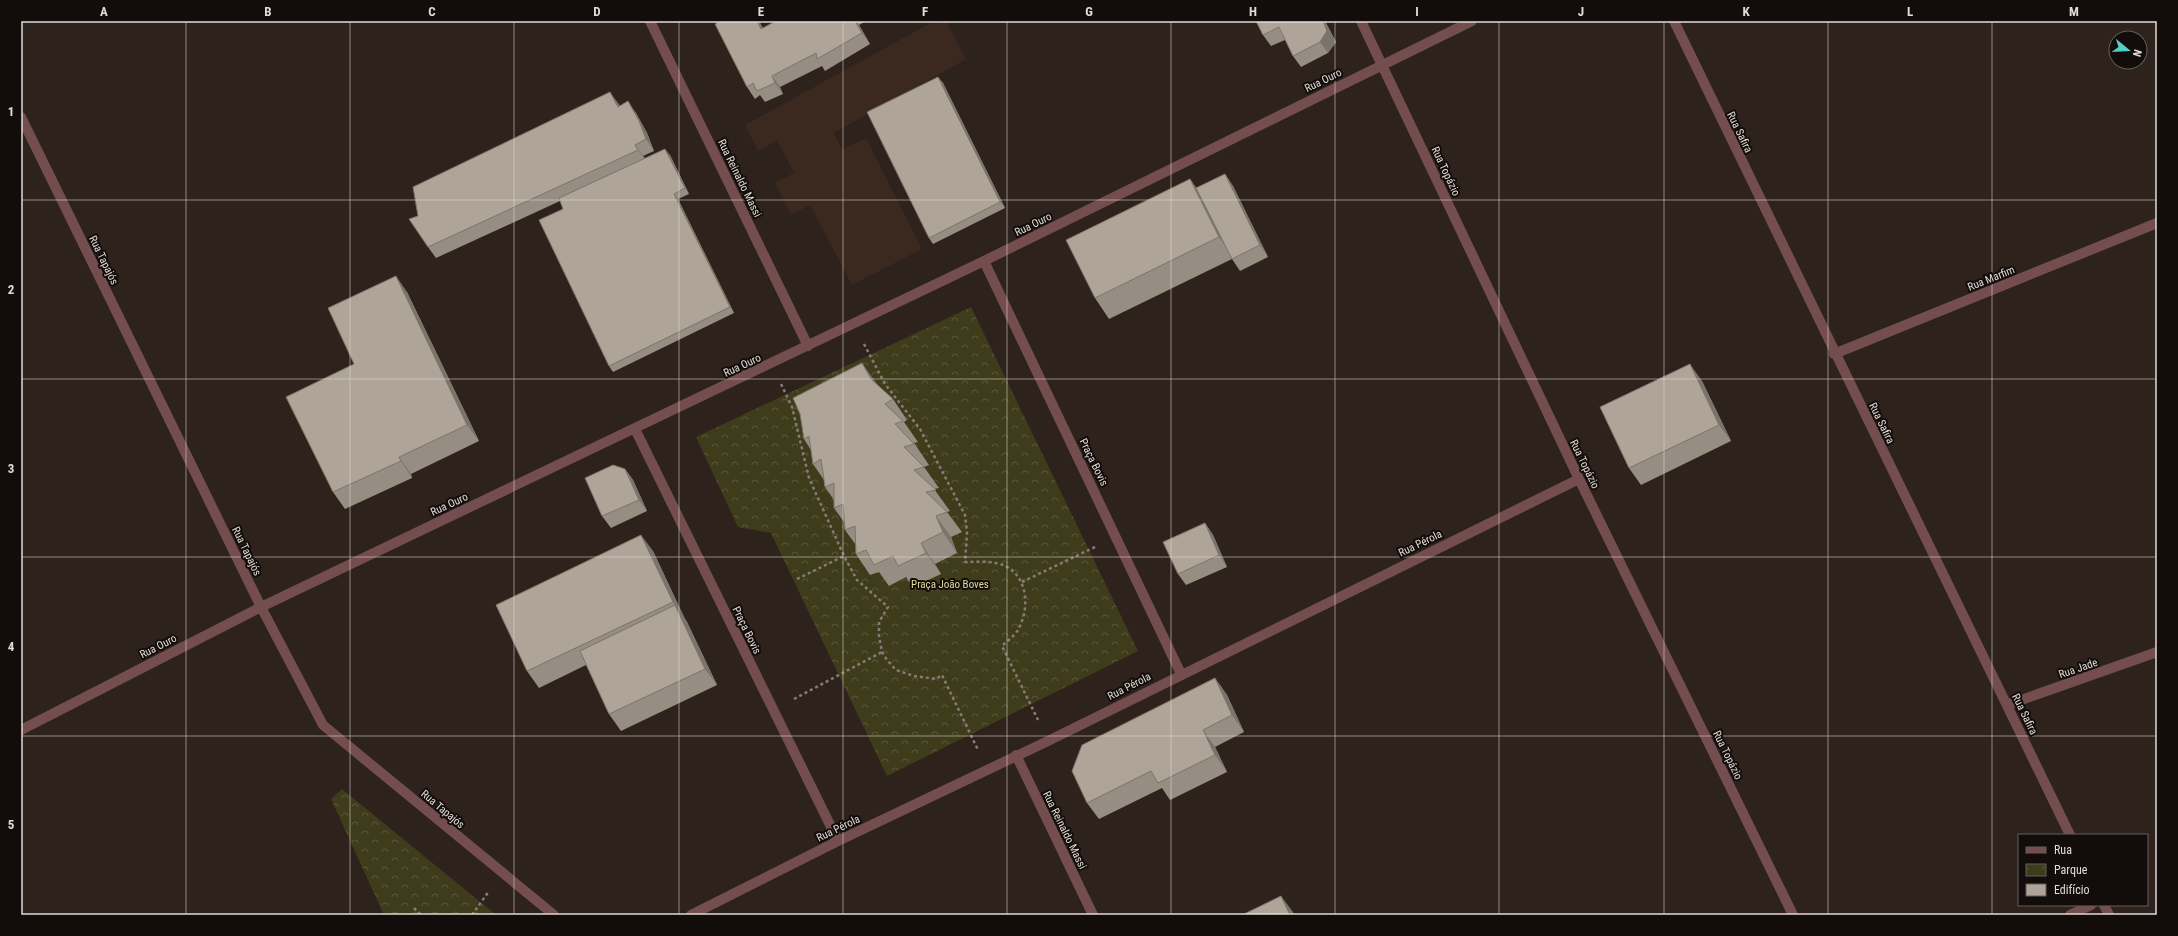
<svg xmlns="http://www.w3.org/2000/svg" width="2178" height="936" font-family="'Roboto Condensed',sans-serif">
<style>
.built{fill:#3b2920}
.park{fill:url(#park-crowns)}
.lines{fill:none;stroke-linecap:round;stroke-linejoin:round}
.path{stroke:#867c77;stroke-width:2.5;stroke-dasharray:3 3;stroke-linecap:butt}
.minor{stroke:#744e4e;stroke-width:10}
.wall{fill:#968e83}
.shaded-wall{fill:#7a746a}
.building{fill:#aea598;stroke:#7a746a}
.grid{fill:none;stroke:#e2dad6;stroke-width:1;stroke-opacity:0.55}
.labels{text-anchor:middle;stroke-width:4;stroke-linejoin:round;paint-order:stroke}
.street-label{font-size:11px;fill:#e2dad6;stroke:#120d0a}
.park-label{font-size:11px;fill:#e2dc9b;stroke:#120d0a}
.neatline{fill:none;stroke:#e2dad6;stroke-width:1.5}
.grid-label{font-size:13px;text-anchor:middle;font-weight:bold;fill:#e2dad6}
</style>
<defs>
<pattern id="park-crowns" width="20" height="18" patternUnits="userSpaceOnUse"><rect width="20" height="18" fill="#3f3c1b"/><path d="M2 6a3 3 0 1 1 6 0M12 15a3 3 0 1 1 6 0" fill="none" stroke="#5a583b"/></pattern>
</defs>
<rect width="100%" height="100%" fill="#2e221c"/>
<!-- built -->
<path class="built" d="M934,21H946L966,59L834,133L842,150L866,138L922,249L852,285L810,205L791,215L775,183L794,173L777,140L758,151L745,125Z"/>
<!-- park -->
<path class="park" d="M971,307L1138,651L887,776L771,533L738,527L696,437Z
M342,789L496,915H384L331,799Z"/>
<g class="lines">
<!-- path -->
<path class="path" d="M864,344L885,384L920,429L965,515L967,533L965,562C975,562 987,561 996,563C1027,569 1031,605 1019,628C1016,635 1007,641 1002,646L1038,720
M781,384L792,407L809,478L844,556L857,580L888,607L879,622V636L882,652L887,660L896,670L914,676L936,679L942,675L978,750
M797,579L844,556
M1022,582L1095,547
M794,699L882,652
M414,908L421,915
M472,915L489,891"/>
<!-- minor -->
<path class="minor" d="M650,21L808,346
M1361,21L1579,479L1793,915
M1674,21L2070,835
M21,117L261,607L323,725L554,915
M984,261L1181,674
M1834,354L2157,223
M635,429L838,841
M2007,705L2157,652
M21,730L261,607L984,261L1472,21
M1016,755L1093,915
M2104,905L2109,915
M691,915L838,841L1048,741L1579,479
M2070,915L2091,905"/>
</g>
<!-- wall -->
<path class="wall" d="M720,21H759L763,28L776,21H866L859,25L870,44L825,71L822,66L780,87L783,94L765,102L760,95L755,99L747,87Z
M1256,21H1325L1336,42L1328,53L1301,67L1293,56L1285,40L1271,46L1263,35Z
M938,77L943,83L1005,208L933,244L929,238Z
M618,103L620,106L636,113L647,133L654,151L643,156L645,158L670,155L689,194L678,199L734,313L613,372L609,366L563,209L560,201L436,258L428,247L418,216Z
M1225,174L1233,186L1268,257L1240,271L1232,259L1109,319L1095,298L1190,179L1196,188Z
M407,292L479,441L411,474L412,478L345,509L333,492L354,364Z
M1702,381L1731,441L1641,485L1629,468Z
M877,385L893,399L907,420L904,422L918,442L914,443L929,465L924,467L939,488L934,489L950,511L947,512L962,532L951,537L957,553L935,564L941,574L913,587L906,577L889,586L879,572L870,575L856,554V545L845,530L844,522L834,508V500L825,487L824,480L813,464L811,450L804,439Z
M625,469L633,480L647,511L611,528L602,516Z
M1205,523L1213,535L1227,567L1186,585L1178,574Z
M653,551L684,617L687,622L717,685L621,731L609,714L586,665L539,688L527,671Z
M1215,678L1227,695L1244,732L1215,747L1227,772L1170,800L1162,788L1099,819L1087,803Z"/>
<!-- shaded-wall -->
<path class="shaded-wall" d="M757,21H759L769,40L761,29Z
M855,21H856L859,25L870,44L862,33Z
M1323,21H1325L1336,42L1328,53L1320,42Z
M772,76L780,87L783,94L775,83Z
M938,77L943,83L1005,208L1000,202Z
M610,92L618,103L626,118L618,107Z
M628,101L636,113L647,133L654,151L646,139Z
M635,145L643,156L646,161L638,150Z
M665,149L670,155L689,194L685,188Z
M1225,174L1233,186L1268,257L1260,245Z
M1190,179L1205,200L1234,258L1219,237Z
M674,194L678,199L734,313L730,307Z
M396,276L407,292L479,441L467,425Z
M862,363L877,384L885,399L871,379Z
M1690,364L1702,381L1731,441L1719,425Z
M399,457L411,474L412,478L401,461Z
M625,469L633,480L647,511L639,500Z
M936,516L951,537L957,553L943,532Z
M1205,523L1213,535L1227,567L1219,555Z
M641,535L653,551L684,617L687,622L717,685L705,669L676,607L673,602Z
M921,543L935,564L941,574L926,553Z
M1215,678L1227,695L1244,732L1232,715Z
M1203,730L1215,747L1227,772L1215,755Z
M1281,896L1293,912L1294,915H1290Z"/>
<!-- building -->
<path class="building" d="M720,21H757L761,29L776,21H855L862,33L817,59L816,53L772,76L775,83L757,91L753,83L747,87L715,24Z
M1256,21H1323L1327,31L1320,42L1293,56L1279,27L1263,35Z
M938,77L1000,202L929,238L867,112Z
M610,92L618,107L628,101L639,121L646,139L635,145L638,150L428,247L409,219L418,216L413,187Z
M665,149L685,188L674,194L730,307L609,366L539,220L563,209L559,198Z
M1225,174L1260,245L1232,259L1196,188Z
M1190,179L1219,237L1095,298L1066,240Z
M396,276L467,425L399,457L401,461L333,492L286,397L354,364L328,308Z
M862,363L871,379L893,399L885,404L903,421L895,424L914,444L904,447L924,467L914,470L936,490L926,492L947,512L936,516L943,532L921,543L926,553L898,566L893,556L874,565L866,550L856,554L855,526L845,530L843,504L834,508V483L825,487L821,459L813,464L809,436L804,439L800,414L793,398Z
M1690,364L1719,425L1629,468L1600,407Z
M613,465L625,469L639,500L602,516L585,478Z
M1205,523L1219,555L1178,574L1163,542Z
M641,535L673,602L527,671L496,605Z
M675,605L705,669L609,714L580,651Z
M1215,678L1232,715L1203,730L1215,755L1158,783L1151,771L1087,803L1072,771L1082,745Z
M1281,896L1290,915H1242Z"/>
<!-- grid -->
<path class="grid" d="M186,21V915M350,21V915M514,21V915M679,21V915M843,21V915M1007,21V915M1171,21V915M1335,21V915M1499,21V915M1664,21V915M1828,21V915M1992,21V915M21,200H2157M21,379H2157M21,557H2157M21,736H2157"/>
<g class="labels">
<!-- street labels -->
<g class="street-label">
<text transform="translate(1323 80) rotate(-26)" y="4">Rua Ouro</text>
<text transform="translate(1740 132) rotate(64)" y="4">Rua Safira</text>
<text transform="translate(1446 171) rotate(65)" y="4">Rua Topázio</text>
<text transform="translate(740 178) rotate(64)" y="4">Rua Reinaldo Massi</text>
<text transform="translate(1033 224) rotate(-26)" y="4">Rua Ouro</text>
<text transform="translate(104 260) rotate(64)" y="4">Rua Tapajós</text>
<text transform="translate(1991 278) rotate(-22)" y="4">Rua Marfim</text>
<text transform="translate(742 365) rotate(-25)" y="4">Rua Ouro</text>
<text transform="translate(1882 423) rotate(64)" y="4">Rua Safira</text>
<text transform="translate(1094 462) rotate(64)" y="4">Praça Bovis</text>
<text transform="translate(1585 464) rotate(64)" y="4">Rua Topázio</text>
<text transform="translate(449 504) rotate(-25)" y="4">Rua Ouro</text>
<text transform="translate(1420 543) rotate(-26)" y="4">Rua Pérola</text>
<text transform="translate(247 551) rotate(64)" y="4">Rua Tapajós</text>
<text transform="translate(747 630) rotate(64)" y="4">Praça Bovis</text>
<text transform="translate(158 646) rotate(-27)" y="4">Rua Ouro</text>
<text transform="translate(2078 668) rotate(-19)" y="4">Rua Jade</text>
<text transform="translate(1129 686) rotate(-27)" y="4">Rua Pérola</text>
<text transform="translate(2025 714) rotate(64)" y="4">Rua Safira</text>
<text transform="translate(1728 755) rotate(64)" y="4">Rua Topázio</text>
<text transform="translate(443 809) rotate(40)" y="4">Rua Tapajós</text>
<text transform="translate(838 828) rotate(-26)" y="4">Rua Pérola</text>
<text transform="translate(1065 830) rotate(64)" y="4">Rua Reinaldo Massi</text>
</g>
<!-- park labels -->
<g class="park-label">
<text x="950" y="588">Praça João Boves</text>
</g>
</g>
<!-- border -->
<rect width="2178" height="936" fill="none" stroke="#120d0a" stroke-width="44"/>
<!-- legend -->
<rect x="2018" y="834" width="130" height="72" fill="#120d0a" stroke="#655f5c"/>
<rect x="2026" y="847" width="20" height="6" fill="#744e4e" stroke="#655f5c"/>
<text x="2054" y="854" font-size="12" fill="#e2dad6">Rua</text>
<rect x="2026" y="864" width="20" height="12" fill="url(#park-crowns)" stroke="#655f5c"/>
<text x="2054" y="874" font-size="12" fill="#e2dad6">Parque</text>
<rect x="2026" y="884" width="20" height="12" fill="#aea598" stroke="#655f5c"/>
<text x="2054" y="894" font-size="12" fill="#e2dad6">Edifício</text>
<!-- north arrow -->
<g transform="translate(2128 50) rotate(108)"><circle r="19" fill="#120d0a" stroke="#655f5c"/>
<path d="M0-3L7 15L0 10L-7 15Z" fill="#56cec3"/>
<text y="-6" font-size="11" font-weight="bold" text-anchor="middle" fill="#e2dad6">N</text>
</g>
<rect x="22" y="22" width="2134" height="892" class="neatline"/>
<g class="grid-label">
<text x="104" y="16">A</text>
<text x="268" y="16">B</text>
<text x="432" y="16">C</text>
<text x="597" y="16">D</text>
<text x="761" y="16">E</text>
<text x="925" y="16">F</text>
<text x="1089" y="16">G</text>
<text x="1253" y="16">H</text>
<text x="1417" y="16">I</text>
<text x="1581" y="16">J</text>
<text x="1746" y="16">K</text>
<text x="1910" y="16">L</text>
<text x="2074" y="16">M</text>
<text x="11" y="116">1</text>
<text x="11" y="294">2</text>
<text x="11" y="473">3</text>
<text x="11" y="651">4</text>
<text x="11" y="829">5</text>
</g>
</svg>
